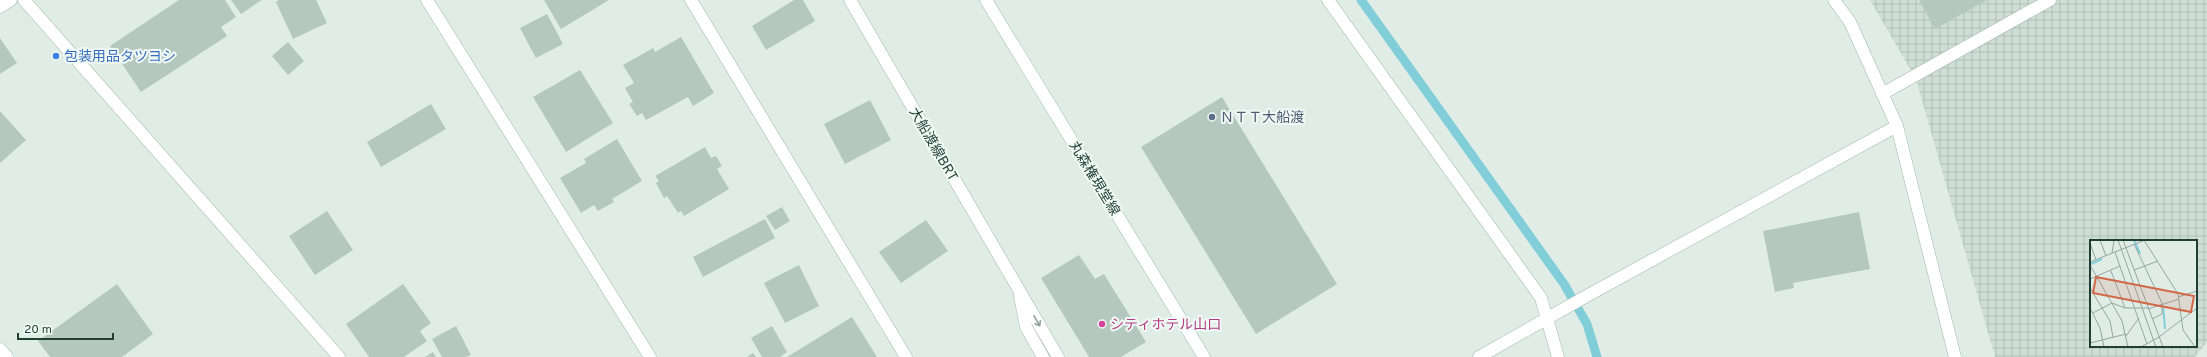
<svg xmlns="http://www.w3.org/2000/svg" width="2207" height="357" font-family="Overpass,'Noto Sans JP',sans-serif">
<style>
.industrial{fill:url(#industrial-grid);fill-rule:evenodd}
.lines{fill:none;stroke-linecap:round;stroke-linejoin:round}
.stream{stroke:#82ced8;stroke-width:9}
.building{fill:#b5c8c0}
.service-casing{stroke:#a2b5ae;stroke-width:13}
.minor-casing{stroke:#a2b5ae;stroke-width:13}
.tertiary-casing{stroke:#a2b5ae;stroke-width:13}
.secondary-casing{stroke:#9dbaaf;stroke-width:13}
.service{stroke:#fff;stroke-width:12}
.minor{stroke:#fff;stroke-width:12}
.tertiary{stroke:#fff;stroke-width:12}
.secondary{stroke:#fff;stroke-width:12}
.oneway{stroke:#8f9f9a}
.shop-dot{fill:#3f7fe0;stroke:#f1f9f5;stroke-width:1.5}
.service-dot{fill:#5c6f8a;stroke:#f1f9f5;stroke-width:1.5}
.hotel-dot{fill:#d1479c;stroke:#f1f9f5;stroke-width:1.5}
.labels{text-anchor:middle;stroke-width:4;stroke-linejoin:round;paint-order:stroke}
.shop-label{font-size:14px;fill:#366cbe;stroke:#f1f9f5;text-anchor:start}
.service-label{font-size:14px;fill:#4e5e75;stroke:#f1f9f5;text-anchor:start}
.street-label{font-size:14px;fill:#1f3f35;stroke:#f1f9f5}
.hotel-label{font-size:14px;fill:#b23c85;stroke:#f1f9f5;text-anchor:start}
.inset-river{fill:none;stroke:#82ced8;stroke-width:2}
.inset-road{fill:none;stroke:#93a7a0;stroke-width:1}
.view{fill:#d26847;fill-opacity:0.15;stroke:#d26847;stroke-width:2}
.inset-edge{fill:none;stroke:#1f3f35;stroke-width:2}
</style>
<defs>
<pattern id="industrial-grid" width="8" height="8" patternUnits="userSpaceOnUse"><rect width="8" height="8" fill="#ceddd6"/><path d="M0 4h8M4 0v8" fill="none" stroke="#b0bfb8"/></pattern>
</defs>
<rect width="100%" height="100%" fill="#e0ede7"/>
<!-- industrial -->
<path class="industrial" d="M1870,0H2207V342L2195,357H1995L1916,79ZM2091,241H2196V346H2091Z"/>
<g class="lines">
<!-- stream -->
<path class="stream" d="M1361,0L1564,284L1587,324L1597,357"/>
</g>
<!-- building -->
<path class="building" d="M179,0H225L236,17L221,27L227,36L141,92L110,46Z
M231,0H262L241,14Z
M279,0H316L327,23L293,39L276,2Z
M544,0H609L561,29Z
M794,0H803L815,21L766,50L752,26Z
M1919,0H1987L1935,29Z
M547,14L563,44L536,58L520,28Z
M681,37L714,93L693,106L688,97L646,120L642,113L637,116L629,104L633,102L625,88L634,83L623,65L653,48L655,52Z
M0,38L17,63L0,74Z
M288,42L304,61L288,75L272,56Z
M580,70L613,123L566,152L533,97Z
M1222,97L1337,284L1256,334L1141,147Z
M870,100L891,140L845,164L824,124Z
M431,104L446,129L381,167L367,142Z
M0,111L26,140L0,163Z
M617,139L642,181L612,199L614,202L598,211L594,205L581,213L560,178L586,163L584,159Z
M705,147L711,158L716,156L722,166L717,169L729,189L684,216L681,211L678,213L667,196L664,198L656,183L659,181L655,176Z
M782,207L790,221L775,230L766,216Z
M327,211L353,250L315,275L289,236Z
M1859,212L1870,269L1793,283L1794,288L1775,292L1763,231Z
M765,219L775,238L703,277L693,257Z
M926,220L948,251L901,283L879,252Z
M1079,255L1095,279L1104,274L1146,342L1121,357H1089L1041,278Z
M799,265L819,306L785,323L764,283Z
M117,284L153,334L122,357H50L38,341Z
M403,284L431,323L420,331L427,341L404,357H369L346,324Z
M852,317L877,357H787Z
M456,326L471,355L466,357H442L432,339Z
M772,326L787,352L780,357H762L751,338Z
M433,352L436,357H425Z
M753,353L756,357H747Z"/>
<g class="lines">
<defs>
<path id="service" d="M850,0L1058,357
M1020,296L1026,327L1043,357"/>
<path id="minor" d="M24,0L339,357
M427,0L650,357
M691,0L906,357
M1328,0L1541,298L1558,357
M0,7L11,0
M1882,94L2050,0
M0,349L7,357
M1479,357L1592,293L1897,126"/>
<path id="tertiary" d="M1834,0L1850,22L1897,126L1955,357"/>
<path id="secondary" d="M986,0L1204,357"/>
</defs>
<!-- service casing -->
<use href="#service" class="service-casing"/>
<!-- minor casing -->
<use href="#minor" class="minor-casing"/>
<!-- tertiary casing -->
<use href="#tertiary" class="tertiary-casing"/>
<!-- secondary casing -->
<use href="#secondary" class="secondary-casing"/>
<!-- service -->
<use href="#service" class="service"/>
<!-- minor -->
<use href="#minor" class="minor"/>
<!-- tertiary -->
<use href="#tertiary" class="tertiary"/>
<!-- secondary -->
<use href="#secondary" class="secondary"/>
</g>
<!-- one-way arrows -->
<defs><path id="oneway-shaft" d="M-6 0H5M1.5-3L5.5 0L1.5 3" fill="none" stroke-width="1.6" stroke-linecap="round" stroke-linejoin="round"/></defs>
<use class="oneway" href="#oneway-shaft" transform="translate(1037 321) rotate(60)"/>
<!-- markers -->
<circle class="shop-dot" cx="56" cy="56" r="4"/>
<circle class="service-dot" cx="1212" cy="117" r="4"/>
<circle class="hotel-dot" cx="1102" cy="324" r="4"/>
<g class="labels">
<!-- shop labels -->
<g class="shop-label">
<text x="64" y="61">包装用品タツヨシ</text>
</g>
<!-- service labels -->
<g class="service-label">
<text x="1220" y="122">ＮＴＴ大船渡</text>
</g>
<!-- street labels -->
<g class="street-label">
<text transform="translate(934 144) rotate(60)" y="5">大船渡線BRT</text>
<text transform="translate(1095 178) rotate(59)" y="5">丸森権現堂線</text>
</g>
<!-- hotel labels -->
<g class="hotel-label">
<text x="1110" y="329">シティホテル山口</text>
</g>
</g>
<!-- overview -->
<g transform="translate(2090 240)">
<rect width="107" height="107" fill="#e0ede7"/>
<path class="inset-river" d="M44,0L50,14M1,24L12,19M73,66L75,89"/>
<path class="inset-road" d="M10,0L16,16M19,0L24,1L22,13M28,0L66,107M33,0L73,107M54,0L88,54L93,90L105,107M0,3L6,20M44,4L72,63V74L62,79M25,12L57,104M0,22L55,0M0,25L32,81L38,107M44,30L68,21M21,31L35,68M0,39L30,26M0,48L20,81L23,97M88,57L107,51M0,68L10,88L14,107M58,69L89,59M3,73L22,63L35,68H58M36,96L49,78M0,103L36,94M51,107L69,97L107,68"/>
<path class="view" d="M6,37L104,56L101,72L3,53Z"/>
<rect width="107" height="107" class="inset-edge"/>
</g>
<!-- scale -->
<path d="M18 333v6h95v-6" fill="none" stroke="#1f3f35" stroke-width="2"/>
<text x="24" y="333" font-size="12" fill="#1f3f35" stroke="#f1f9f5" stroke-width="3" paint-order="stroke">20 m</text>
</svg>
